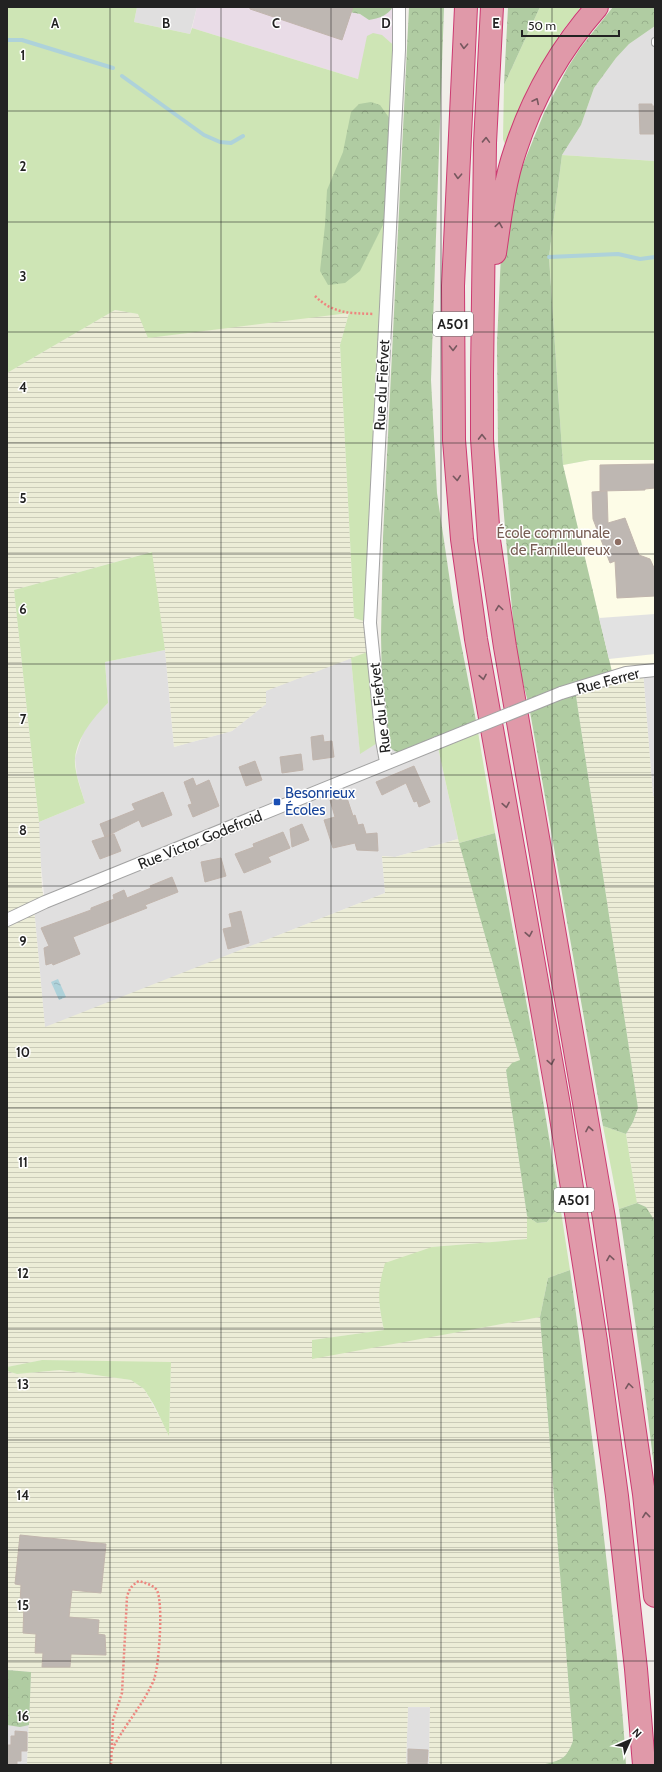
<svg xmlns="http://www.w3.org/2000/svg" width="662" height="1772" font-family="Cabin,sans-serif">
<style>
.residential{fill:#e0dfdf}
.industrial{fill:#e9dce7}
.education{fill:#fdfce7}
.farmland{fill:url(#farmland-rules)}
.grass{fill:#cee5b5}
.forest{fill:url(#forest-crowns)}
.parking{fill:#e2e2e2}
.water{fill:url(#water-ripples)}
.lines{fill:none;stroke-linecap:round;stroke-linejoin:round}
.stream{stroke:#aed2da;stroke-width:4}
.building{fill:#beb7b2;stroke:#c1b5ad}
.service-casing{stroke:#a3a3a3;stroke-width:8}
.minor-casing{stroke:#a3a3a3;stroke-width:14}
.motorway-casing{stroke:#cc3a71;stroke-width:24}
.path{stroke:#ee857e;stroke-width:2.5;stroke-dasharray:2 2;stroke-linecap:butt}
.service{stroke:#fff;stroke-width:6}
.minor{stroke:#fff;stroke-width:12}
.motorway{stroke:#e099a9;stroke-width:22}
.minor-bridge-casing{stroke:#a3a3a3;stroke-width:14;stroke-linecap:butt}
.minor-bridge{stroke:#fff;stroke-width:12}
.oneway{stroke:#77585f}
.grid{fill:none;stroke:#222;stroke-width:1;stroke-opacity:0.55}
.education-dot{fill:#8d6e63;stroke:#fff;stroke-width:1.5}
.transit-dot{fill:#1a4fb4;stroke:#fff;stroke-width:1.5}
.labels{text-anchor:middle;stroke-width:3;stroke-linejoin:round;paint-order:stroke}
.shield{fill:#fff;stroke:#646464;stroke-width:1}
.shield-label{font-size:14px;font-weight:bold;fill:#222}
.street-label{font-size:15px;fill:#222;stroke:#fff}
.education-label{font-size:15px;fill:#785e54;stroke:#fff;text-anchor:end}
.transit-label{font-size:15px;fill:#164399;stroke:#fff;text-anchor:start}
.grid-label{font-size:13px;text-anchor:middle;font-weight:bold;fill:#222;stroke:#fff;stroke-width:3;stroke-linejoin:round;paint-order:stroke}
</style>
<defs>
<pattern id="farmland-rules" width="6" height="5" patternUnits="userSpaceOnUse"><rect width="6" height="5" fill="#ecedd7"/><path d="M0 2.5h6" fill="none" stroke="#cacbb8"/></pattern>
<pattern id="forest-crowns" width="20" height="18" patternUnits="userSpaceOnUse"><rect width="20" height="18" fill="#b0cca2"/><path d="M2 6a3 3 0 1 1 6 0M12 15a3 3 0 1 1 6 0" fill="none" stroke="#97af8b"/></pattern>
<pattern id="water-ripples" width="26" height="14" patternUnits="userSpaceOnUse"><rect width="26" height="14" fill="#aed2da"/><path d="M2 4q2-2 4 0t4 0M15 11q2-2 4 0t4 0" fill="none" stroke="#95b4bb"/></pattern>
</defs>
<rect width="100%" height="100%" fill="#f1eee9"/>
<!-- residential -->
<path class="residential" d="M137,7H197L190,34L134,22Z
M655,26V161L562,155L581,125L594,88L616,58L629,44Z
M165,650L174,747L232,731L266,704L265,691L351,658L360,753L382,740L393,750L398,752L411,753L437,743L458,839L395,857L382,856L385,893L45,1028L34,907L45,902L39,848V822L85,803L77,776L75,758L83,733L93,717L108,703L105,662Z
M655,670V796H653L643,671Z
M7,1670L31,1672L27,1765H7Z
M408,1707H430L429,1765H406Z"/>
<!-- industrial -->
<path class="industrial" d="M197,7H324L360,14L369,20L393,7L399,50L387,40L358,79L192,28Z"/>
<!-- education -->
<path class="education" d="M590,460H655V670L613,676L563,465Z"/>
<!-- farmland -->
<path class="farmland" d="M115,310L138,314L349,313L340,345L354,618L370,623L373,650L266,691V704L232,731L174,747L165,650L151,552L14,590L39,822L42,889L45,902L34,908L45,1027L385,893L382,856L395,857L458,839L520,1060L506,1070L527,1216V1239L432,1247L379,1304L384,1330L312,1340V1358L540,1317L573,1741L568,1754L558,1761L542,1765H429L430,1707H408L406,1765H27L31,1672L7,1670V1371L17,1374L60,1370L131,1380L144,1389L169,1434L171,1363L42,1360L7,1367V373Z
M643,671L653,796H655V1221L646,1207L637,1203L626,1134L633,1122L638,1108L575,689Z"/>
<!-- grass -->
<path class="grass" d="M7,7H137L134,22L190,34L192,28L358,79L367,36L373,33L382,35L399,50L370,623L354,618L340,345L349,313L148,338L138,314L115,310L7,373Z
M540,7H581L559,35L526,98L506,147L503,139L504,85Z
M562,155L655,161V460H590L563,465L549,257Z
M152,552L165,650L105,662L108,703C93,718 78,736 75,758C74,772 81,789 85,803L39,822L14,590Z
M373,650L382,740L360,754L351,658Z
M477,726L495,833L459,843L437,743Z
M603,1126L626,1134L637,1203L619,1209Z
M560,1205L570,1270L548,1278L540,1317L312,1359V1340L384,1330C378,1302 377,1291 385,1263L432,1247L527,1239V1216L537,1223L547,1222Z
M42,1360L171,1362L169,1436L154,1405L144,1389L131,1380L60,1370L17,1374L7,1371V1367Z"/>
<!-- forest -->
<path class="forest" d="M324,7H393C387,16 379,18 369,20L360,14Z
M409,7H444L431,380L437,493L453,602L477,726C460,733 414,756 397,752C391,750 387,744 383,740L381,635L383,537Z
M508,7H540L504,85Z
M613,7H655V26L629,44L616,58L594,88L581,125L562,155L549,257L563,465L613,676L575,689L638,1108L633,1122L626,1134L603,1126L529,706L516,656L498,445L497,343L501,254L516,182L544,113L568,67L581,47Z
M371,102L380,105L390,119L391,209L360,271L345,283L328,285L320,271L325,225L327,190L343,152L351,112L359,104Z
M495,833L532,1033L560,1205L547,1222L537,1223L527,1216L506,1070L512,1063L520,1060L459,843Z
M637,1203L646,1207L655,1221V1475L643,1377L619,1209Z
M570,1270C585,1377 598,1483 610,1591C616,1649 623,1707 626,1765H542C561,1760 566,1760 573,1741L540,1317L548,1278Z
M7,1670L31,1672L29,1725L20,1727L7,1725Z"/>
<!-- parking -->
<path class="parking" d="M655,614V654L609,659L599,618Z"/>
<!-- water -->
<path class="water" d="M58,979L66,997L59,1000L51,982Z"/>
<g class="lines">
<!-- stream -->
<path class="stream" d="M7,40H22L113,68
M122,76L204,135L220,142L231,143L243,136
M549,257L618,254L640,259L655,257"/>
</g>
<!-- building -->
<path class="building" d="M250,7H353L342,40L250,9Z
M639,104H652V106H655V134H640Z
M655,464V488L645,489V490L600,491V465Z
M607,491L608,523L625,518L639,555L650,559L655,570V596L617,598L615,561L610,563L593,519L592,492Z
M323,735L324,742L332,741L334,757L313,760L311,737Z
M301,754L303,770L282,773L280,757Z
M255,761L262,780L246,786L239,767Z
M414,766L430,802L419,807L417,801L414,802L406,783L382,795L376,782Z
M193,778L196,786L209,780L219,806L193,817L188,805L192,804L184,782Z
M163,792L172,815L142,827L139,820L105,837L100,824L135,810L132,804Z
M346,795L353,816L355,815L358,825L363,824L366,834L377,833L378,851L357,850L355,843L333,848L324,820L335,817L330,800Z
M302,824L309,840L292,847L290,829Z
M283,832L290,848L268,857L271,862L244,873L235,854L254,847L253,844Z
M114,834L121,851L100,859L92,841Z
M221,858L226,876L205,882L201,862Z
M172,877L178,892L145,905L147,908L73,937L80,954L53,965L52,963L46,965L44,948L49,946L41,928L91,910V908L114,899L113,895L124,890L127,898L151,888L150,886Z
M241,911L249,943L228,949L223,929L232,927L229,914Z
M20,1535L106,1544L101,1593L72,1590L69,1617L99,1620L98,1634L105,1635L106,1655L71,1654L70,1667H42L43,1653H35L36,1634L23,1633L24,1603H20L21,1585L15,1584Z
M15,1731L27,1732V1751H21V1761H17V1765H7V1745H11V1736H15Z
M408,1749L428,1750L427,1765H408Z"/>
<g class="lines">
<defs>
<path id="service" d="M655,43V41"/>
<path id="minor" d="M561,693L626,673L655,670
M386,762L382,740L370,623L399,50V7
M7,920L45,902L437,743"/>
<path id="motorway" d="M466,7L453,286L454,440L462,539L476,639L559,1105L596,1341L617,1496L636,1669L644,1765
M492,7L485,143L482,375V439L489,540L505,647L604,1218L644,1494L655,1596
M495,253C500,219 504,183 515,151C532,99 560,49 597,7"/>
</defs>
<!-- service casing -->
<use href="#service" class="service-casing"/>
<!-- minor casing -->
<use href="#minor" class="minor-casing"/>
<!-- motorway casing -->
<use href="#motorway" class="motorway-casing"/>
<!-- path -->
<path class="path" d="M315,296C333,314 350,313 374,314
M111,1765L113,1720L122,1693L127,1597C129,1589 132,1585 139,1581C145,1583 151,1584 156,1589C164,1598 159,1663 155,1676C154,1681 151,1686 149,1690C138,1711 122,1729 112,1750"/>
<!-- service -->
<use href="#service" class="service"/>
<!-- minor -->
<use href="#minor" class="minor"/>
<!-- motorway -->
<use href="#motorway" class="motorway"/>
<defs>
<path id="minor-bridge" d="M437,743L561,693"/>
</defs>
<!-- minor-bridge casing -->
<use href="#minor-bridge" class="minor-bridge-casing"/>
<!-- minor-bridge -->
<use href="#minor-bridge" class="minor-bridge"/>
</g>
<!-- one-way arrows -->
<defs><path id="oneway-chevron" d="M-2-3.5L2.5 0L-2 3.5" fill="none" stroke-width="1.6" stroke-linecap="round" stroke-linejoin="round"/></defs>
<g class="oneway">
<use href="#oneway-chevron" transform="translate(464 46) rotate(93)"/>
<use href="#oneway-chevron" transform="translate(536 101) rotate(-64)"/>
<use href="#oneway-chevron" transform="translate(486 140) rotate(-88)"/>
<use href="#oneway-chevron" transform="translate(458 176) rotate(93)"/>
<use href="#oneway-chevron" transform="translate(499 225) rotate(-81)"/>
<use href="#oneway-chevron" transform="translate(453 348) rotate(89)"/>
<use href="#oneway-chevron" transform="translate(482 437) rotate(-91)"/>
<use href="#oneway-chevron" transform="translate(457 478) rotate(85)"/>
<use href="#oneway-chevron" transform="translate(499 608) rotate(-98)"/>
<use href="#oneway-chevron" transform="translate(483 677) rotate(80)"/>
<use href="#oneway-chevron" transform="translate(506 805) rotate(80)"/>
<use href="#oneway-chevron" transform="translate(529 934) rotate(80)"/>
<use href="#oneway-chevron" transform="translate(551 1062) rotate(80)"/>
<use href="#oneway-chevron" transform="translate(589 1129) rotate(-100)"/>
<use href="#oneway-chevron" transform="translate(610 1258) rotate(-99)"/>
<use href="#oneway-chevron" transform="translate(629 1386) rotate(-98)"/>
<use href="#oneway-chevron" transform="translate(646 1515) rotate(-96)"/>
</g>
<!-- grid -->
<path class="grid" d="M110,7V1765M221,7V1765M331,7V1765M441,7V1765M552,7V1765M7,111H655M7,222H655M7,332H655M7,443H655M7,554H655M7,664H655M7,775H655M7,886H655M7,997H655M7,1108H655M7,1218H655M7,1329H655M7,1440H655M7,1550H655M7,1661H655"/>
<!-- markers -->
<circle class="education-dot" cx="618" cy="542" r="4"/>
<rect class="transit-dot" x="273" y="798" width="8" height="8" rx="2"/>
<g class="labels">
<!-- shield labels -->
<g class="shield">
<rect x="433" y="312" width="40" height="24" rx="3"/>
<rect x="554" y="1188" width="40" height="24" rx="3"/>
</g>
<g class="shield-label">
<text x="453" y="329">A501</text>
<text x="574" y="1205">A501</text>
</g>
<!-- street labels -->
<g class="street-label">
<text transform="translate(382 385) rotate(-87)" y="5">Rue du Fiefvet</text>
<text transform="translate(608 681) rotate(-15)" y="5">Rue Ferrer</text>
<text transform="translate(380 708) rotate(-97)" y="5">Rue du Fiefvet</text>
<text transform="translate(200 840) rotate(-22)" y="5">Rue Victor Godefroid</text>
</g>
<!-- education labels -->
<g class="education-label">
<text x="610" y="538">École communale<tspan x="610" dy="17">de Familleureux</tspan></text>
</g>
<!-- transit labels -->
<g class="transit-label">
<text x="285" y="798">Besonrieux<tspan x="285" dy="17">Écoles</tspan></text>
</g>
</g>
<g class="grid-label">
<text x="55" y="28">A</text>
<text x="166" y="28">B</text>
<text x="276" y="28">C</text>
<text x="386" y="28">D</text>
<text x="496" y="28">E</text>
<text x="23" y="60">1</text>
<text x="23" y="171">2</text>
<text x="23" y="281">3</text>
<text x="23" y="392">4</text>
<text x="23" y="503">5</text>
<text x="23" y="614">6</text>
<text x="23" y="724">7</text>
<text x="23" y="835">8</text>
<text x="23" y="946">9</text>
<text x="23" y="1057">10</text>
<text x="23" y="1167">11</text>
<text x="23" y="1278">12</text>
<text x="23" y="1389">13</text>
<text x="23" y="1500">14</text>
<text x="23" y="1610">15</text>
<text x="23" y="1721">16</text>
</g>
<!-- border -->
<rect width="662" height="1772" fill="none" stroke="#222222" stroke-width="16"/>
<!-- north arrow -->
<g transform="translate(630 1740) rotate(45)" stroke="#ffffff" stroke-width="3" paint-order="stroke">
<path d="M0-3L7 15L0 10L-7 15Z" fill="#222222"/>
<text y="-6" font-size="11" font-weight="bold" text-anchor="middle" fill="#222222">N</text>
</g>
<!-- scale -->
<path d="M522 30v6h97v-6" fill="none" stroke="#222222" stroke-width="2"/>
<text x="528" y="30" font-size="12" fill="#222222" stroke="#ffffff" stroke-width="3" paint-order="stroke">50 m</text>
</svg>
